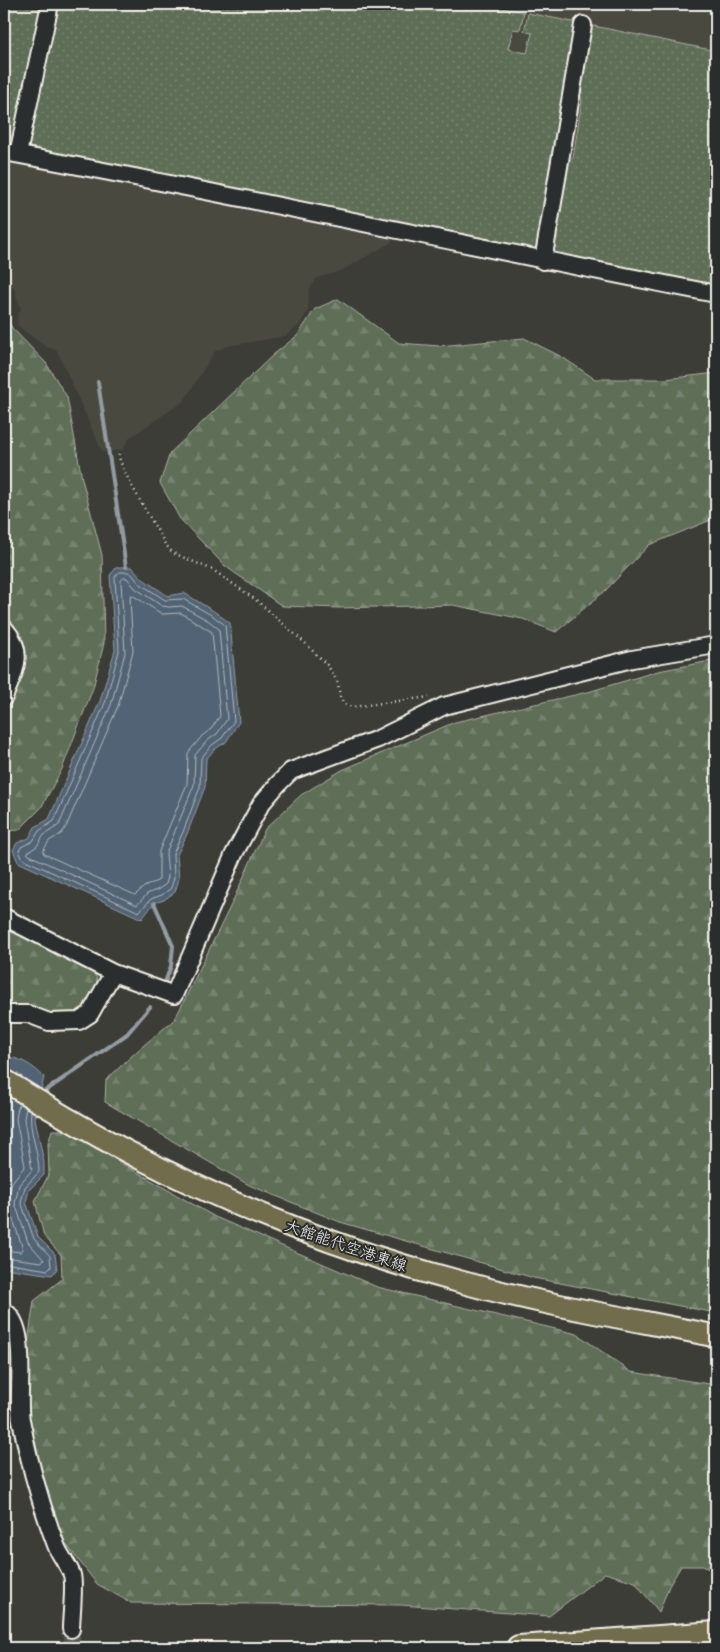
<svg xmlns="http://www.w3.org/2000/svg" width="720" height="1652" font-family="'Architects Daughter','Klee One',sans-serif">
<style>
.built{fill:#4a4840}
.grass{fill:url(#grass-dots);stroke:#a9b0a0}
.forest{fill:url(#forest-firs);stroke:#a9b0a0}
.water{fill:#516474;stroke:#929ca2}
.lines{fill:none;stroke-linecap:round;stroke-linejoin:round}
.shore{stroke:#b3b9ba;stroke-width:1}
.stream{stroke:#929ca2;stroke-width:4}
.minor-tunnel{stroke:#585852;stroke-width:16;stroke-dasharray:16 8;stroke-linecap:butt}
.minor-casing{stroke:#f4f1e8;stroke-width:20}
.major-casing{stroke:#f4f1e8;stroke-width:25}
.highway-casing{stroke:#f4f1e8;stroke-width:28}
.path{stroke:#f4f1e8;stroke-width:2.5;stroke-dasharray:1 4;stroke-linecap:butt}
.minor{stroke:#2a2d2e;stroke-width:16}
.major{stroke:#716c4b;stroke-width:21}
.highway{stroke:#716c4b;stroke-width:24}
.labels{text-anchor:middle;stroke-width:4;stroke-linejoin:round;paint-order:stroke}
.street-label{font-size:16px;fill:#f4f1e8;stroke:#2a2d2e}
</style>
<defs>
<pattern id="grass-dots" width="8" height="8" patternUnits="userSpaceOnUse" patternTransform="scale(1.25)"><rect width="8" height="8" fill="#5e6e57"/><path d="M2 2h.1M6 6h.1" fill="none" stroke="#76836f" stroke-width="1.8" stroke-linecap="round"/></pattern>
<pattern id="forest-firs" width="22" height="20" patternUnits="userSpaceOnUse" patternTransform="scale(1.25)"><rect width="22" height="20" fill="#5e6e57"/><path d="M5 1l3.5 6h-7zM16 11l3.5 6h-7z" fill="#76836f"/></pattern>
</defs>
<rect width="100%" height="100%" fill="#3d3d38"/>
<filter id="ink" filterUnits="userSpaceOnUse"><feTurbulence type="fractalNoise" baseFrequency=".02" numOctaves="2"/><feDisplacementMap in="SourceGraphic" scale="10" xChannelSelector="R" yChannelSelector="G"/><feConvolveMatrix kernelMatrix="1 2 1 2 8 2 1 2 1" color-interpolation-filters="sRGB"/></filter>
<g filter="url(#ink)">
<!-- built -->
<path class="built" d="M4,4H716V301L393,236L392,242L341,271L317,278L309,290L308,310L301,323L286,336L228,346L215,351L184,401L129,438L123,450L102,452L57,350L46,347L18,326L17,316L21,309L13,286L4,285Z"/>
<!-- grass -->
<path class="grass" d="M4,4H42L17,127L11,137L4,143Z
M56,4H479L524,12L520,30L513,29L508,49L527,53L532,33L524,31L528,13L578,23L538,246L530,250L36,152L28,147V127Z
M589,25L716,51V289L557,256L553,250L565,163L573,158L582,100L578,90Z"/>
<!-- forest -->
<path class="forest" d="M338,299L399,343L439,346L524,338L562,357L595,379H665L716,373V518L649,545L606,590L556,632L523,619L453,605L339,608L282,606L225,566L180,519L160,483L170,453L273,355L298,335L315,309Z
M4,315L13,329L46,363L67,397L82,479L102,555L104,643L93,688L62,769L41,808L19,830L5,831L4,830V721L23,671V651L20,635L4,615V560L7,544L4,535Z
M716,660V1313L534,1278L340,1222L249,1185L105,1102L106,1080L137,1051L175,1019L232,903L265,829L301,795L342,770L455,722L588,692L658,671Z
M4,922L92,969L97,979L96,996L86,1011L69,1016L4,1010Z
M52,1130H64L215,1217L377,1287L577,1334L631,1372L716,1385V1573L703,1566H681L669,1586L659,1612L635,1582L605,1573L549,1616L401,1605L131,1603L97,1584L62,1539L36,1471L27,1418L28,1342L34,1301L62,1279L61,1255L44,1236L35,1201L49,1174L48,1144Z"/>
<!-- water -->
<path class="water" d="M117,567H132L143,579L168,596L184,593L215,612L230,623L239,722L226,742L215,749L206,759L205,787L187,834L177,855L179,879L175,892L164,900L154,903L142,919L18,862L13,850L17,843L29,838L35,827L49,819L100,701L115,650L110,575Z
M4,1056C22,1059 31,1064 44,1077L35,1118L44,1163V1175L29,1190L26,1202L38,1237L55,1254L57,1269L52,1275L4,1268Z"/>
<g class="lines">
<!-- shore -->
<path class="shore" d="M120,572H130L139,583L165,600L183,599L213,616L225,625L234,721L222,738L212,745L201,758L200,787L183,832L173,854L174,878L171,888L162,895L151,899L139,912L23,859L19,851L21,847L33,841L39,831L54,821L105,703L119,651L115,577Z
M124,578H127L135,588L162,606L169,607L182,606L209,621L219,629L227,719L217,734L207,741L195,755L194,785L166,853L168,877L166,884L159,889L147,894L137,905L29,855L27,853L37,846L44,835L59,825L111,705L125,653L121,581Z
M132,595L162,614L181,613L212,632L220,716L211,729L202,736L188,753L187,784L159,851V880L144,887L135,895L44,854L43,851L49,841L61,834L66,827L118,706L133,651L130,598Z
M4,1250L21,1252L23,1249L7,1202L12,1182L25,1166L16,1119L19,1103
M4,1257L41,1262L44,1260L28,1242L15,1203L19,1185L32,1170L24,1119L26,1107
M4,1263L48,1270L51,1267L50,1256L34,1239L21,1202L25,1187L39,1172C39,1152 28,1130 31,1111"/>
<!-- stream -->
<path class="stream" d="M98,382L126,567
M154,903L173,946L171,966L164,985
M41,1094L127,1034L150,1007"/>
<!-- minor-tunnel -->
<path class="minor-tunnel" d="M71,1629L73,1648"/>
<defs>
<path id="minor" d="M4,152C242,196 478,248 716,294
M18,154L50,4
M543,261L583,25
M4,628C26,652 15,670 4,697
M4,917L113,973L174,995L234,854L261,804L278,784L291,771L378,739L444,706L632,659L716,645
M4,1014H28L49,1022L79,1021L90,1014L113,973
M4,1311C30,1326 16,1395 21,1420C29,1463 41,1505 56,1545C59,1555 69,1565 72,1575C75,1585 71,1617 71,1629"/>
<path id="major" d="M4,1080C145,1170 299,1239 461,1282C545,1305 631,1319 716,1336"/>
<path id="highway" d="M519,1648L716,1634"/>
</defs>
<!-- minor casing -->
<use href="#minor" class="minor-casing"/>
<!-- major casing -->
<use href="#major" class="major-casing"/>
<!-- highway casing -->
<use href="#highway" class="highway-casing"/>
<!-- path -->
<path class="path" d="M119,454C117,465 158,530 165,544L173,553L213,570L256,600L305,643L328,666L338,683L340,697L344,704L352,707L429,697"/>
<!-- minor -->
<use href="#minor" class="minor"/>
<!-- major -->
<use href="#major" class="major"/>
<!-- highway -->
<use href="#highway" class="highway"/>
</g>
</g>
<g class="labels">
<!-- street labels -->
<g class="street-label">
<text transform="translate(346 1245) rotate(19)" y="6">大館能代空港東線</text>
</g>
</g>
<!-- margin -->
<rect width="720" height="1652" fill="none" stroke="#2a2d2e" stroke-width="20"/>
<rect x="10" y="10" width="700" height="1632" fill="none" stroke="#f4f1e8" stroke-width="2" filter="url(#ink)"/>
</svg>
